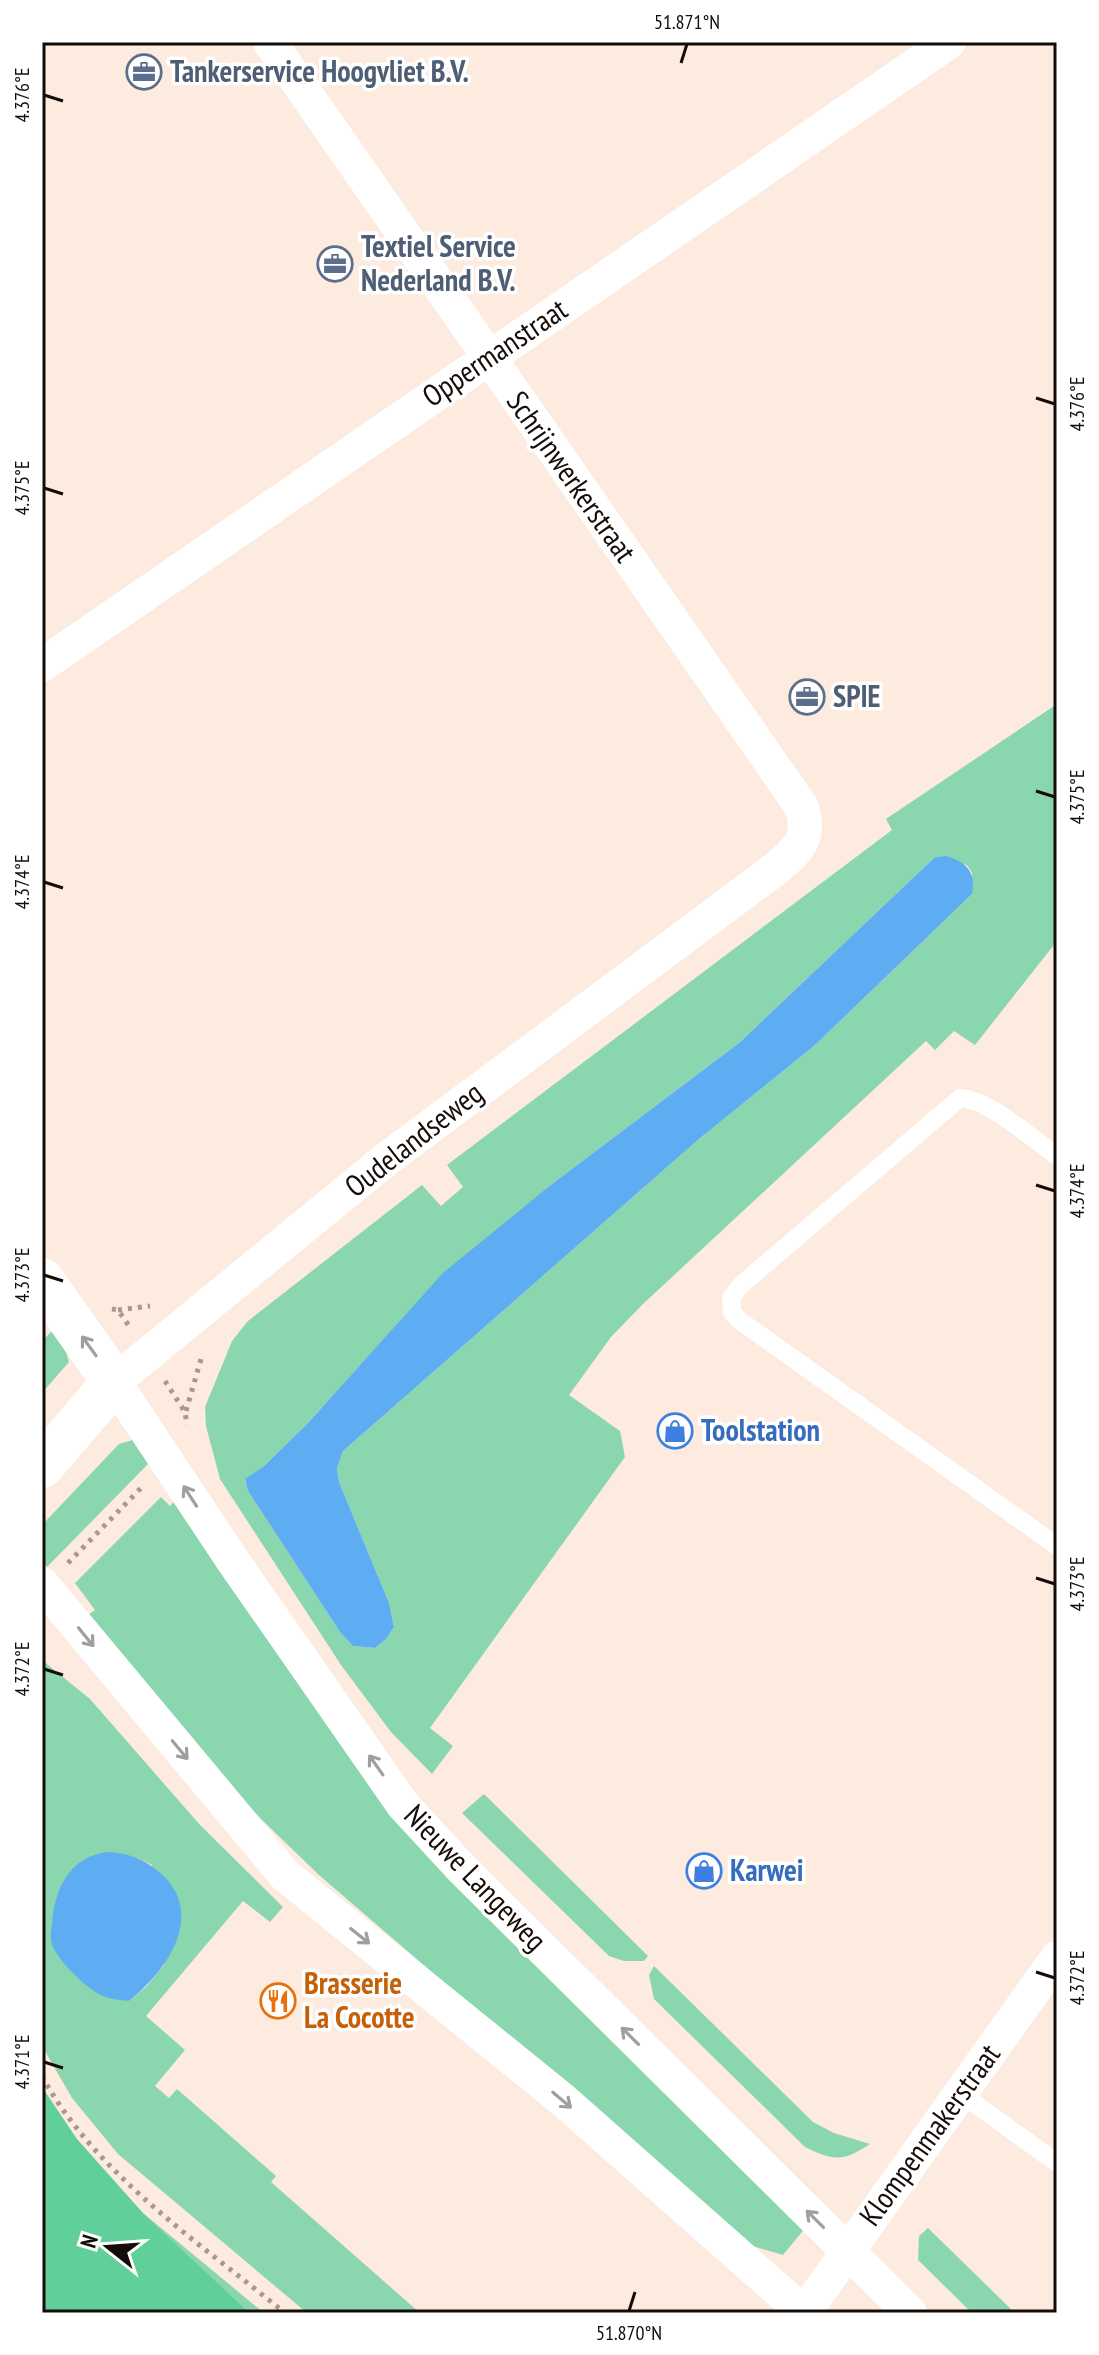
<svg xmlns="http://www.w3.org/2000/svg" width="1099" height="2355" font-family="'PT Sans Narrow',sans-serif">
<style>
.green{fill:#8ad6ae;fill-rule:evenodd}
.forest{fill:#61cf99}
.water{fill:#5eadf3}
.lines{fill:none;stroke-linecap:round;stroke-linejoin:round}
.path{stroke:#a89990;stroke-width:5;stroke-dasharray:4 6;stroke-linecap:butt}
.service{stroke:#fff;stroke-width:18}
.minor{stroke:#fff;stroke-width:34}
.tertiary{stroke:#fff;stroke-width:44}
.oneway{stroke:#a19e9c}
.ticks{fill:none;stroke:#140c08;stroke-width:3}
.labels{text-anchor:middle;stroke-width:7;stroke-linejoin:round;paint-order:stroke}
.service-label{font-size:30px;font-weight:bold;fill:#4e5e75;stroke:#fff;text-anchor:start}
.street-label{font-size:30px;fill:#140c08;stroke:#fff}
.shop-label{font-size:30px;font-weight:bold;fill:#366cbe;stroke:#fff;text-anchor:start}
.food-label{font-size:30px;font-weight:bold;fill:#c56008;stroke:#fff;text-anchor:start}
.neatline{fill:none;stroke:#140c08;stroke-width:3}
.ticks-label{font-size:20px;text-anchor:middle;fill:#140c08}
</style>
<rect width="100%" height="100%" fill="#feebe0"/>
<!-- green -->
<path class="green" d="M1057,704V941L975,1045L954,1031L935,1050L926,1041L643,1304L611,1337L569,1395L620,1431L625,1457L430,1728L453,1746L432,1774L391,1732L341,1665L220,1479L206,1426L205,1407L232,1341L248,1321L422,1185L441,1206L463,1187L447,1165L892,830L886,819ZM934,858L967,865L972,873V894L814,1046L699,1139L343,1451L337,1468L339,1482L389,1603L394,1627L386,1639L375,1648L353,1646L340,1632L248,1491L245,1480L263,1467L308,1423L407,1314L552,1184L739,1043Z
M58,1325L69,1362L42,1393V1341Z
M136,1439L152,1460L47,1567L42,1560V1525L119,1444Z
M161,1497L170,1506L177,1498L330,1726L806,2227L783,2255L749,2245L319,1875L233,1792L84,1618L95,1610L75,1583Z
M42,1660L90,1699L200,1825L283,1907L270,1922L243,1901L146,2016L185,2050L155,2086L169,2098L177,2089L276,2176L271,2182L420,2313H307L118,2154L72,2098L42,2046ZM138,1858L152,1865L164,1965L146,1987L129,2001L83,1982L57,1955Z
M484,1794L648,1956L644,1961H624L609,1956L462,1813Z
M654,1966L813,2122L834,2133L870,2144C843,2162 834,2161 805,2147L654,1999L649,1975Z
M143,2213L264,2313H250Z
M928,2228L1015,2313H972L918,2260L919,2236Z"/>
<!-- forest -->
<path class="forest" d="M42,2087L77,2139L143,2213L250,2313H42Z"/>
<!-- water -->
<path class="water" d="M946,856C967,862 976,872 972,894L814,1046L699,1139L343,1451L337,1468L339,1482L389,1603L394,1627L386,1639L375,1648L353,1646L340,1632L248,1491L245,1479L263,1467L308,1423L443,1273L552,1184L739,1043L934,858Z
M107,1852C126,1853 143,1858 158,1871C208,1912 168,1970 129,2001C119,2000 108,1999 99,1994C85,1987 56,1959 52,1944C50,1938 51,1931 52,1925C54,1890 69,1857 107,1852Z"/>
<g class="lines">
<!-- path -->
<path class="path" d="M112,1309L118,1310L129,1326
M118,1310L150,1306
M165,1381L185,1412L187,1425
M186,1411L201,1359
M68,1563L142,1487
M42,2076C94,2173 201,2244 285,2313"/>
<!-- service -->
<path class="service" d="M1057,1156C1031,1138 990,1100 960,1098L741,1285L731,1298L732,1312L739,1320L1057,1546
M960,2093L1057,2163"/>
<!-- minor -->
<path class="minor" d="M270,42L801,806C813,838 797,851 774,870L384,1161L114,1382L233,1561L403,1805L462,1869L910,2313
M42,665L949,42
M42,1584L285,1875L563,2100L804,2313
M804,2313L1057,1958"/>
<!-- tertiary -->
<path class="tertiary" d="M42,1280L114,1382L42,1466"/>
</g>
<!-- one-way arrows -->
<defs><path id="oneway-shaft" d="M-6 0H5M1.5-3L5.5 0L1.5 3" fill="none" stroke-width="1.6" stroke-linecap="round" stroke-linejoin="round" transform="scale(2)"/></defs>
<g class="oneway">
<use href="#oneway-shaft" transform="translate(89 1346) rotate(-126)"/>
<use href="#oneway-shaft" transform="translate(190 1496) rotate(-123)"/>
<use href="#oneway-shaft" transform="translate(86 1637) rotate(51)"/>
<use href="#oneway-shaft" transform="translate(180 1750) rotate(50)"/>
<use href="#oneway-shaft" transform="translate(376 1765) rotate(-125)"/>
<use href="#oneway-shaft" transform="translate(360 1936) rotate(39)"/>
<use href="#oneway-shaft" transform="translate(630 2036) rotate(-135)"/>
<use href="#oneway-shaft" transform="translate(562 2100) rotate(40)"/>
<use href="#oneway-shaft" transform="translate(815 2219) rotate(-135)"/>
</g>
<!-- ticks -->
<path class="ticks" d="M681,63L687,44M44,95L63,101M1036,398L1055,404M44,488L63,494M1036,791L1055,797M44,882L63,888M1036,1185L1055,1191M44,1275L63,1281M1036,1578L1055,1584M44,1669L63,1675M1036,1972L1055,1978M44,2062L63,2068M629,2311L635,2292"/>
<!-- icons -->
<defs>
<symbol id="office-ring" viewBox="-11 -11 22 22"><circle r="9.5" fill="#fff" stroke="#5c6f8a" stroke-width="1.5"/><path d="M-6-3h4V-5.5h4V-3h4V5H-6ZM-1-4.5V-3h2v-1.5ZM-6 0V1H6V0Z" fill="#5c6f8a"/></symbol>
<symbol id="shop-ring" viewBox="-11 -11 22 22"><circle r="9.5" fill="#fff" stroke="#3f7fe0" stroke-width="1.5"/><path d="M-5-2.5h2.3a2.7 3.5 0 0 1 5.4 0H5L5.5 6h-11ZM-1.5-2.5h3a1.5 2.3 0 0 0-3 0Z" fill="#3f7fe0"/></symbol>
<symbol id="restaurant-ring" viewBox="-11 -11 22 22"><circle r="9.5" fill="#fff" stroke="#e8710a" stroke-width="1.5"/><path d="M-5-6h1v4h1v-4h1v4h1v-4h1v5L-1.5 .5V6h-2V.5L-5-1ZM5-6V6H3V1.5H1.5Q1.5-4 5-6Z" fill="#e8710a"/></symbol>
</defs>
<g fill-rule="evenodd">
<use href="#office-ring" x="124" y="52" width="40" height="40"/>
<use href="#office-ring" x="315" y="244" width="40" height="40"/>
<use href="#office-ring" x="787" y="677" width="40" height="40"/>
<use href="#shop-ring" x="655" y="1411" width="40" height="40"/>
<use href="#shop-ring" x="684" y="1851" width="40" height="40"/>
<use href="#restaurant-ring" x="258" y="1981" width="40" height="40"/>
</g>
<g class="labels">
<!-- service labels -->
<g class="service-label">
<text x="170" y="82">Tankerservice Hoogvliet B.V.</text>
<text x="361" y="257">Textiel Service<tspan x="361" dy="34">Nederland B.V.</tspan></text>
<text x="833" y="707">SPIE</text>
</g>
<!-- street labels -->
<g class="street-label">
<text transform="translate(495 353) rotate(-34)" y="10">Oppermanstraat</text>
<text transform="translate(571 477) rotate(55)" y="10">Schrijnwerkerstraat</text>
<text transform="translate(414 1140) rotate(-38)" y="10">Oudelandseweg</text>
<text transform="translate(475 1878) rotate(46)" y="10">Nieuwe Langeweg</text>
<text transform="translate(930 2135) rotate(-54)" y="10">Klompenmakerstraat</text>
</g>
<!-- shop labels -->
<g class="shop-label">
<text x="701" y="1441">Toolstation</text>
<text x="730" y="1881">Karwei</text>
</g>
<!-- food labels -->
<g class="food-label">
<text x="304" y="1994">Brasserie<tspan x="304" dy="34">La Cocotte</tspan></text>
</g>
</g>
<!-- border -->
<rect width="1099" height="2355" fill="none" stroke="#ffffff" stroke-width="88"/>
<!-- north arrow -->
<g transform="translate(108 2247) rotate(287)" stroke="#ffffff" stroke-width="6" paint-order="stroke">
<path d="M0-6L14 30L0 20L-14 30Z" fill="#140c08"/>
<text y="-12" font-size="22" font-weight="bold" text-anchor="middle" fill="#140c08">N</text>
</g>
<rect x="44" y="44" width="1011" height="2267" class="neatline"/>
<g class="ticks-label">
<text x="687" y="29">51.871°N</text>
<text transform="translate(22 95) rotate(-90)" y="7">4.376°E</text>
<text transform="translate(1077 404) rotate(-90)" y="7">4.376°E</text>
<text transform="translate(22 488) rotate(-90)" y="7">4.375°E</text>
<text transform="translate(1077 797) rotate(-90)" y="7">4.375°E</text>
<text transform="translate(22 882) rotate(-90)" y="7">4.374°E</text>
<text transform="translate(1077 1191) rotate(-90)" y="7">4.374°E</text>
<text transform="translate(22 1275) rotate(-90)" y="7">4.373°E</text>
<text transform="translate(1077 1584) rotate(-90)" y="7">4.373°E</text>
<text transform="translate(22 1669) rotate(-90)" y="7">4.372°E</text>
<text transform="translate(1077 1978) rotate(-90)" y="7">4.372°E</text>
<text transform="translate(22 2062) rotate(-90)" y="7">4.371°E</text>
<text x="629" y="2340">51.870°N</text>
</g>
</svg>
